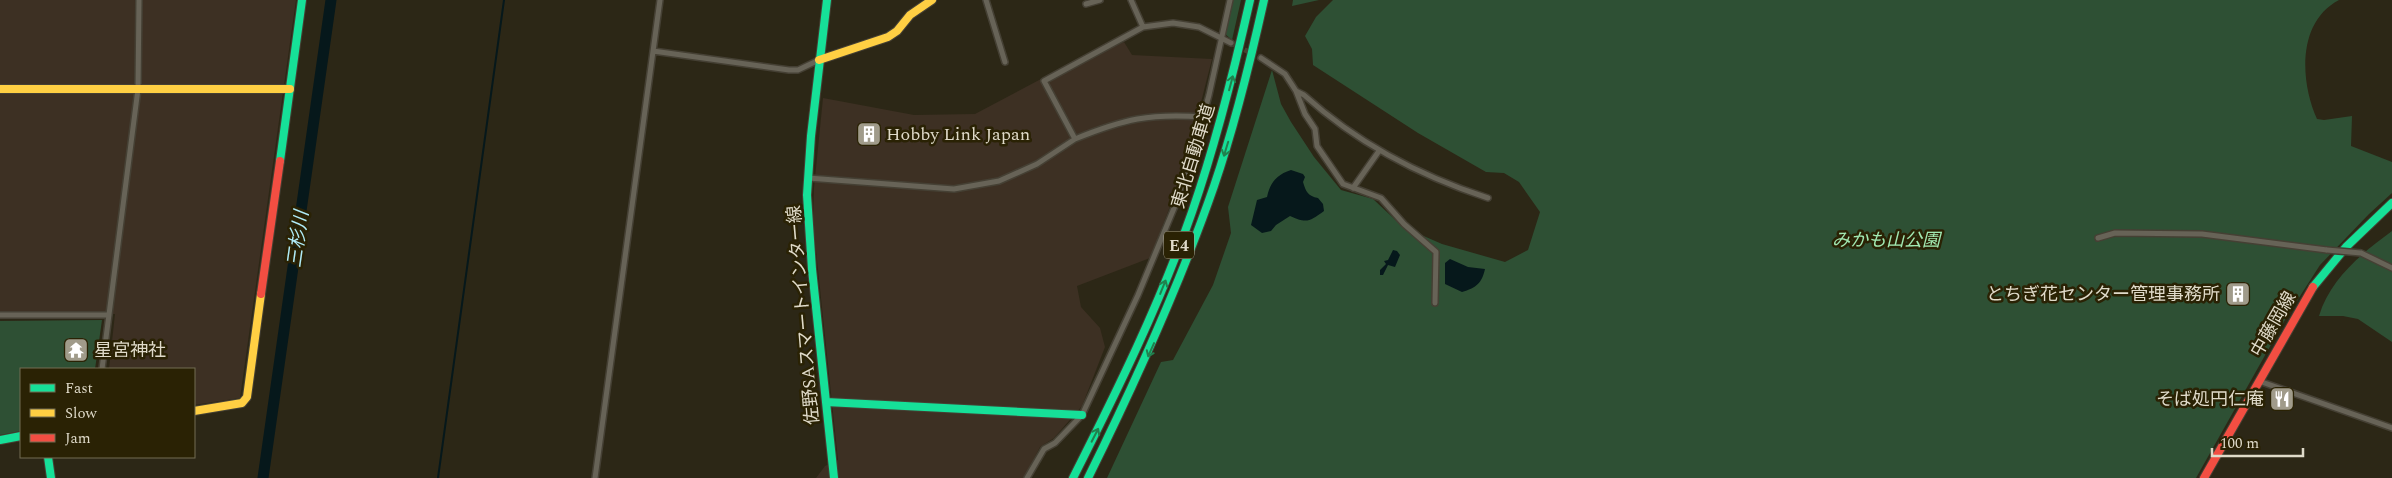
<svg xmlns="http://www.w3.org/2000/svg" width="2392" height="478" font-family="Spectral,'Noto Sans JP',serif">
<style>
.industrial{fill:#3d3023}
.green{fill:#2e5034}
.water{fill:#06181b}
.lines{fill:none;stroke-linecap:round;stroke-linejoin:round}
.stream{stroke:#06181b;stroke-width:2}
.river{stroke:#06181b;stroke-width:11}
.street-tunnel{stroke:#474231;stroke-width:5;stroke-dasharray:5 2.5;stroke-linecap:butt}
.street-casing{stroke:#454034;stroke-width:8}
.fast-casing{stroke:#454034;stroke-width:10}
.slow-casing{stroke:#454034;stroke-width:10}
.jam-casing{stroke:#454034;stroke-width:10}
.street{stroke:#676357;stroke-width:5}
.fast{stroke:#16e098;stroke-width:8}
.slow{stroke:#ffcf43;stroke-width:8}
.jam{stroke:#f24e42;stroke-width:8}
.street-bridge-casing{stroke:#454034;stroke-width:8;stroke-linecap:butt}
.street-bridge{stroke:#676357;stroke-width:5}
.oneway{stroke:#20814e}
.labels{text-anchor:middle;stroke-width:5;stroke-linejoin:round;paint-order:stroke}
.shield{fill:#2a2204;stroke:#a9a38e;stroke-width:1}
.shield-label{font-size:16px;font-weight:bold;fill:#dfdac9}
.poi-label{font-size:18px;fill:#dfdac9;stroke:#2a2204;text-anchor:start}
.street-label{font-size:18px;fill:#dfdac9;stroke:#2a2204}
.park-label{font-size:18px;font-style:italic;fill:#a1e9b2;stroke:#2a2204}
.water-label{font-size:19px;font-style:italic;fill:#b0ecf8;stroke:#2a2204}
</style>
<rect width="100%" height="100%" fill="#2c2716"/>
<!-- industrial -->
<path class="industrial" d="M0,0H296L240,398L194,405V369H109L115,314H0Z
M1124,42L1132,55L1212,59L1183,173L1150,258L1077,286L1081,307L1100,328L1105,347L1082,406L1054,438L1040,447L1024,478H816L825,466L838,460L813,222L814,188L823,98L914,115L975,114L1041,79Z"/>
<!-- green -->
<path class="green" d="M1231,0H1241L1232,40L1224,33Z
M1293,0H1319L1292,6Z
M1333,0H2339C2297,22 2300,81 2317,119L2324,120L2352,116L2351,146L2392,162V193L2369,214L2320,265L2286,318L2196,478H1107L1161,362L1173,360L1213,285L1231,233L1228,207L1272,70L1281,104L1291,122L1314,157L1341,190L1373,199L1403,227L1442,244L1505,262L1528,250L1540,212L1519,182L1504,173L1486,172L1418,133L1313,65L1312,49L1305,36L1316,17Z
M2392,231V342L2358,319L2343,316H2319C2330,279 2362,253 2392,231Z
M102,320L95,369H21V431L0,435V321Z"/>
<!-- water -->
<path class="water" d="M1291,170L1303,174L1305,177L1303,182C1306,192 1308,196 1318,198L1323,204L1324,211C1310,221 1307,224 1290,216L1276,225L1271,231L1262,233L1251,225L1257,200L1267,197C1270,183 1276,175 1291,170Z
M1393,250L1397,251L1400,255L1395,267L1388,265L1383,275H1380V270L1386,264L1384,261L1388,260Z
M1450,259L1468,267L1485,269C1482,283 1476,288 1462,292L1445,284V263Z"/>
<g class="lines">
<!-- stream -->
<path class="stream" d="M438,478L504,0"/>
<!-- river -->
<path class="river" d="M263,478L331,0"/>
<!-- street-tunnel -->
<path class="street-tunnel" d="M1231,43L1261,58"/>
<defs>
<path id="street" d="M986,0L1005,62
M1131,0L1143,27
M1086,4L1100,0
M653,51L789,70H798L819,60
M1261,58L1285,74L1296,91L1305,114L1315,129L1317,146L1343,184L1381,198L1404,224L1436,252L1435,303
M1296,91L1304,95C1357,143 1420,176 1488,198
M1203,117C1150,113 1124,119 1075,139L1044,81L1143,27L1173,23L1199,27L1231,43
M808,178L954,189L999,181L1037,164L1075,139
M1353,188L1379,151
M2098,238L2115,233L2202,234L2327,250
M2361,253L2392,268
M0,315H109
M102,369L138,89L139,0
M2259,381L2392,428
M595,478L660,0
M1027,478L1044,449L1055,443L1082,415L1138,295L1177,201L1196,142L1209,95L1230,0"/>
<path id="fast" d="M827,0L811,136L807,195L812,269L834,478
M280,161L302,0
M2313,287L2346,247L2392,203
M826,402L1082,415
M0,440L21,436
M48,457L51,478
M1073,478C1117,391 1160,304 1192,212C1216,143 1234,71 1250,0
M1088,478C1135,383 1179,287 1214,186C1235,125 1250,63 1264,0"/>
<path id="slow" d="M819,60L888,37L897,31L910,15L932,0
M0,89H290
M194,411L242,403L247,397L261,294"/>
<path id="jam" d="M261,294L280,161
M2204,478L2313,287"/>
</defs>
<!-- street casing -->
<use href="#street" class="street-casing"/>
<!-- fast casing -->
<use href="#fast" class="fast-casing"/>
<!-- slow casing -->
<use href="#slow" class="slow-casing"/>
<!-- jam casing -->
<use href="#jam" class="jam-casing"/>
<!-- street -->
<use href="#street" class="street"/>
<!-- fast -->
<use href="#fast" class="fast"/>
<!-- slow -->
<use href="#slow" class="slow"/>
<!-- jam -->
<use href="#jam" class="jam"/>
<defs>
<path id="street-bridge" d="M2327,250L2361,253"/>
</defs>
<!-- street-bridge casing -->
<use href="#street-bridge" class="street-bridge-casing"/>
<!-- street-bridge -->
<use href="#street-bridge" class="street-bridge"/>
</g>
<!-- one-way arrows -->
<defs><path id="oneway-shaft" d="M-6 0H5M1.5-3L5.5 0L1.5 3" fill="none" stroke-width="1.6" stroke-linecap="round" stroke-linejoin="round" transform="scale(1.25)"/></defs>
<g class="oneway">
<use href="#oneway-shaft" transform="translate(1231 83) rotate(-75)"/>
<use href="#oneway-shaft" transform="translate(1226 149) rotate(107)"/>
<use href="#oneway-shaft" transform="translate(1163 287) rotate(-68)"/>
<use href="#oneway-shaft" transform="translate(1151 350) rotate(114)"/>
<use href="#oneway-shaft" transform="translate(1095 435) rotate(-63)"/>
</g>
<!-- icons -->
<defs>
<symbol id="building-square" viewBox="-11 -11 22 22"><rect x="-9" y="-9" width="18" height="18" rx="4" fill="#a09b8a" stroke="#2a2204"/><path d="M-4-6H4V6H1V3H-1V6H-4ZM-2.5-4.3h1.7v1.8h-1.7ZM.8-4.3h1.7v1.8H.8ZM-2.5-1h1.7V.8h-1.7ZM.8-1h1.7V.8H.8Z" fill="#fff"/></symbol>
<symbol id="temple-square" viewBox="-11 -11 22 22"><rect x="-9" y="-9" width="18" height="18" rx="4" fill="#a09b8a" stroke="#2a2204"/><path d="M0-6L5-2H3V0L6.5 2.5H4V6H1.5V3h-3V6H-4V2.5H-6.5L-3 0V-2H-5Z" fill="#fff"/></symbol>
<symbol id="restaurant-square" viewBox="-11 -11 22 22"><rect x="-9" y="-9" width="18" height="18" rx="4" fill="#a09b8a" stroke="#2a2204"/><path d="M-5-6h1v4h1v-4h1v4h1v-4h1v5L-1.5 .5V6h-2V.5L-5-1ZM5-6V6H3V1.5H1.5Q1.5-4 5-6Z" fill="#fff"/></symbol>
</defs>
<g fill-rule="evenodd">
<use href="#building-square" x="855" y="120" width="28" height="28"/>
<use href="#building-square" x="2224" y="280" width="28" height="28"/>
<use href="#temple-square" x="62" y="336" width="28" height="28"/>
<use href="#restaurant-square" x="2268" y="385" width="28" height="28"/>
</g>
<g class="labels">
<!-- shield labels -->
<rect class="shield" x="1164" y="231.5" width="30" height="27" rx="4"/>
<g class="shield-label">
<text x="1179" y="251">E4</text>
</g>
<!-- poi labels -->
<g class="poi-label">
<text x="886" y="140">Hobby Link Japan</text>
<text x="2220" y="300" text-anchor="end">とちぎ花センター管理事務所</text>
<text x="94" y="356">星宮神社</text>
<text x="2264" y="405" text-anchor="end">そば処円仁庵</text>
</g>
<!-- street labels -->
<g class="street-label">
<text transform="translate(1193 156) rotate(-73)" y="6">東北自動車道</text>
<text transform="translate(803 315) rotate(-95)" y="6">佐野SAスマートインター線</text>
<text transform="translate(2273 324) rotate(-60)" y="6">中藤岡線</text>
</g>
<!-- park labels -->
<g class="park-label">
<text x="1886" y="246">みかも山公園</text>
</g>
<!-- water labels -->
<g class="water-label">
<text transform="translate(297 239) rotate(-82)" y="7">三杉川</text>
</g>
</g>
<!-- legend -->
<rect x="20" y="368" width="175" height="90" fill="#2a2204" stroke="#726c53"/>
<rect x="30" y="384" width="25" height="8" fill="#16e098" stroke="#726c53"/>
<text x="65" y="393" font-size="15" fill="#dfdac9">Fast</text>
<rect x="30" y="409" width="25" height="8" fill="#ffcf43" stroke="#726c53"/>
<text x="65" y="418" font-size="15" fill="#dfdac9">Slow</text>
<rect x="30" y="434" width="25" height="8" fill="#f24e42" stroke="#726c53"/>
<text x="65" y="443" font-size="15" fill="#dfdac9">Jam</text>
<!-- scale -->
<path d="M2212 448v8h91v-8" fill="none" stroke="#dfdac9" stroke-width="2.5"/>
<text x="2220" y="448" font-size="15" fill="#dfdac9" stroke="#2a2204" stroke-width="4" paint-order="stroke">100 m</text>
</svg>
